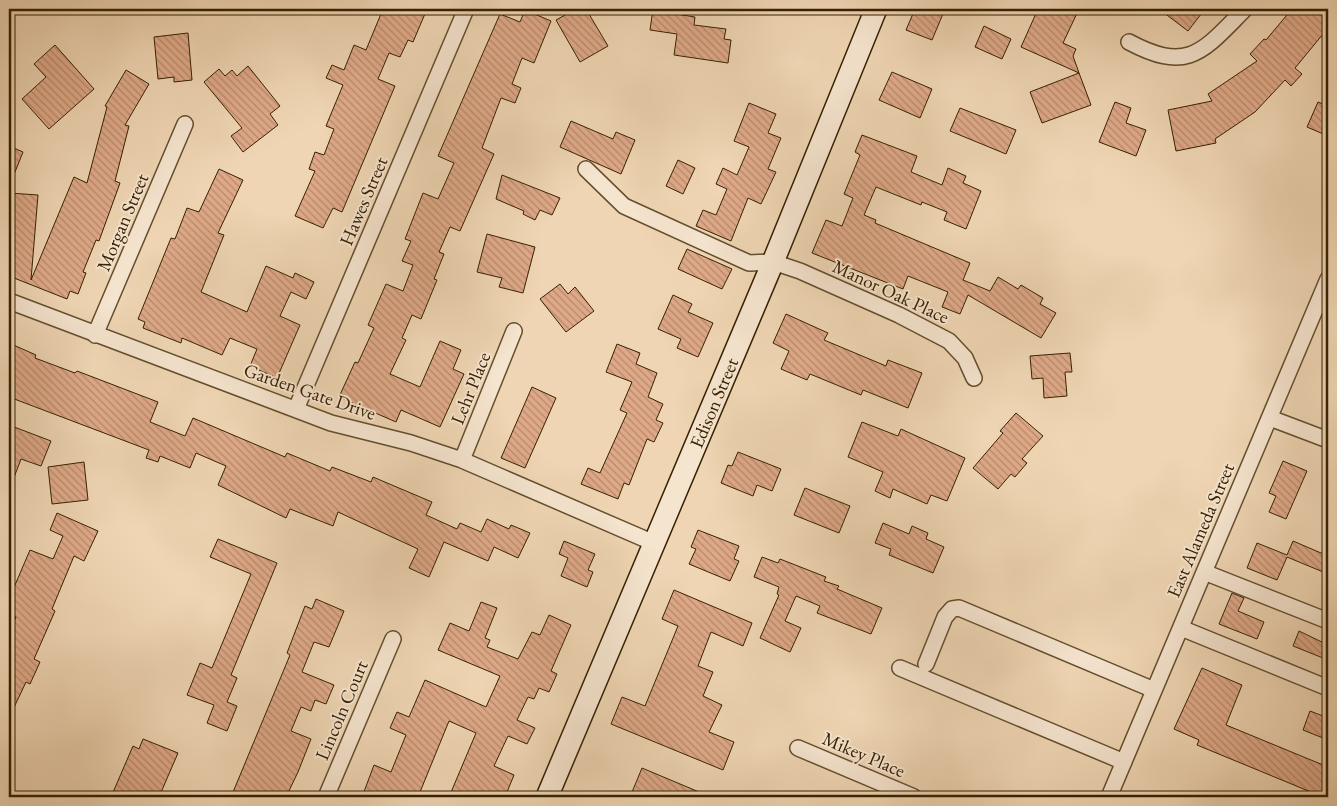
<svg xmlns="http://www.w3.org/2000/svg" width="1337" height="806" font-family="'EB Garamond',serif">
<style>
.building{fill:url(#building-back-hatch);stroke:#362102}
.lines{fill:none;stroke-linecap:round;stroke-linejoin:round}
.street-casing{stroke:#644e2e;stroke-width:18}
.secondary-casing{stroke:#362102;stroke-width:24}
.street{stroke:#f5e4ce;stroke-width:15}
.secondary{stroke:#f5e4ce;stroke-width:21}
.labels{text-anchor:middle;stroke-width:4;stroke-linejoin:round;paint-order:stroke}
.street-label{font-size:19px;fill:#362102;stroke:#f5e4ce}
</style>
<defs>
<pattern id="building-back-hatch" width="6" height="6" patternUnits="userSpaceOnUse" patternTransform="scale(1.25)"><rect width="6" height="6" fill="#dfa988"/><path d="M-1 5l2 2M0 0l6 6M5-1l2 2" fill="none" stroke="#b6896d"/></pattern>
</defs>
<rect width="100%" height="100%" fill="#efd5b3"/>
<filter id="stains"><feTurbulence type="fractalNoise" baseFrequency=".004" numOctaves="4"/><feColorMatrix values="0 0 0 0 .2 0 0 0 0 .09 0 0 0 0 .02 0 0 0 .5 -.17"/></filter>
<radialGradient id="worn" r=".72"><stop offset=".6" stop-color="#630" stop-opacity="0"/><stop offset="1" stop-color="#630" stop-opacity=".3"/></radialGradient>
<!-- building -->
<path class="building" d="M383,9H427L413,42L408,40L400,57L389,53L378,79L395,86L342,212L333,208L323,228L295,216L315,171L309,169L315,152L324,155L334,129L326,126L343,85L326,78L332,65L344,70L354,45L366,50Z
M576,9H586L608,46L580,62L556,20Z
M653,9H670V13L695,17L694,25L726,29L724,39L731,40L728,63L674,55L677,34L650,30Z
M915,9H945L932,40L906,30Z
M1038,9H1079L1063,43L1076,49L1073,56L1079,73L1021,47Z
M1159,9H1205L1188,31Z
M1292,9H1328V28L1295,68L1302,74L1291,86L1285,80L1255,112L1215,139L1216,143L1176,151L1168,110L1212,101L1208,94L1257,61L1250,54L1264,39L1266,40Z
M525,10L551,21L534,63L522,58L512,84L521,88L515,103L501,98L482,148L494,154L460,231L450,227L439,252L444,254L434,279L437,280L421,319L412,315L402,338L406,340L390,374L420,387L440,341L461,350L453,369L464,374L440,427L401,410L396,422L339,397L355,362L358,363L374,328L368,325L386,284L403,291L413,265L402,261L411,241L405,239L423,193L438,199L454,163L438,156L500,14L520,22Z
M984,26L1011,39L1002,59L975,47Z
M188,33L192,80L174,82V77L158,79L154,37Z
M55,45L94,89L49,129L22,99L46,77L34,64Z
M248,66L280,106L270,114L278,125L243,152L231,136L242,128L204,82L219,69L225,76L232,70L237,76Z
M126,70L149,84L125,125L129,126L115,181L120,183L99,241L96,240L83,272L86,273L78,294L70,291L67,299L9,276V193L38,195L31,280L74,177L87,183L107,107L105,106Z
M892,72L932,89L920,118L879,100Z
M1079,73L1091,105L1042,123L1030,92Z
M1115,102L1131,108L1126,123L1146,130L1136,156L1099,142Z
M1318,102L1328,106V136L1307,127Z
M749,103L776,114L768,133L781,138L768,169L776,172L761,204L748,198L731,241L696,226L703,210L716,215L727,189L716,184L723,168L737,175L749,147L734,141Z
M960,108L1016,130L1006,154L950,131Z
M571,121L613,139L616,132L635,140L621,174L560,147Z
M862,135L917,156L911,172L942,185L948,168L966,176L963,183L981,191L966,229L944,220L947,212L922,202L921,205L876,187L864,215L876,220L875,223L970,263L963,280L990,291L998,277L1018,289L1021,285L1043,298L1040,304L1056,313L1041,338L968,295L960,314L942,307L948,292L908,276L903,289L812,253L826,220L842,226L853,198L844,194L860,155L855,152Z
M9,146L23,152L9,187Z
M678,160L695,168L683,194L666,186Z
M219,169L243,180L218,233L224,235L201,292L247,312L266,266L293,278L295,273L314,282L306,299L291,292L280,316L300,325L277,378L250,366L257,349L230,338L222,355L182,338L181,343L143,328L145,322L138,319L171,238L175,239L187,208L199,212Z
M502,175L560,198L552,215L540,210L535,220L523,214L524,211L496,199Z
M487,234L535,247L523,293L499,287L502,278L477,272Z
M687,249L732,269L722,289L678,269Z
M560,284L568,294L575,287L594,311L566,332L540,299Z
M673,295L692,304L688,312L713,323L698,357L677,348L681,339L658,329Z
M786,314L828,333L824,340L886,366L888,360L922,373L908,408L863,390L861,395L810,374L807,380L781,369L789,351L773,343Z
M9,343L36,355L35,358L75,373L77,371L158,402L150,422L185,436L193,418L285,457L287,453L330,471L332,467L371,482L373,477L432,502L426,515L457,529L460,523L481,532L487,519L509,529L511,525L530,533L518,558L494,547L488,561L444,542L429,577L409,568L418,549L338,512L333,526L290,509L286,518L218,485L226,466L196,453L190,468L160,456L158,462L146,458L149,450L9,397Z
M617,344L640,353L636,364L657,373L648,397L663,404L656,420L663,423L654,442L647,439L629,485L624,483L618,499L581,484L588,468L600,473L627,413L620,410L632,382L606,372Z
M1070,353L1072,372H1065L1067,396L1044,398L1043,378L1032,379L1030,356Z
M532,387L556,398L525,468L501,458Z
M1016,413L1043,436L1022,459L1027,463L1015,477L1011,474L998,489L973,468L1003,433L1000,431Z
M862,422L898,436L901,429L965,458L947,501L931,495L927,504L893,489L890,498L875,491L883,472L848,457Z
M9,425L51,441L41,466L21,459L10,488Z
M738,452L781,469L772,491L757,485L753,496L721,483L728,465L732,466Z
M1283,461L1307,471L1286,519L1269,512L1276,496L1269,493Z
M84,462L88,500L52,504L48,467Z
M805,488L850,506L839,533L794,515Z
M57,513L98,531L84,561L74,556L52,609L55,611L34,659L40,662L30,684L26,682L9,718V648L13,638L9,637V633L16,617L9,614V599L30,550L53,559L63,536L50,530Z
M883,523L909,534L912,526L928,533L926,539L944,547L933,573L889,555L891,549L875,543Z
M698,530L739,546L734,559L739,561L730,581L689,564L696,549L691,547Z
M218,539L277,563L231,675L237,678L227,702L237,706L227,731L207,723L214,705L187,695L200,663L212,668L251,574L210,557Z
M564,541L595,554L588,570L593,572L587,587L561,576L568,558L559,554Z
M1293,541L1328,556V574L1287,557L1277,580L1247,568L1257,543L1287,555Z
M762,557L778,563L780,559L826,577L824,581L839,586L837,589L882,608L871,634L817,613L820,606L796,596L785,621L801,628L790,652L760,638L779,595L777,594L779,587L754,577Z
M674,590L752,623L743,646L711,632L698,666L713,672L703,696L722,705L709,732L734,742L723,770L611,724L622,697L645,706L678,626L662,619Z
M1232,593L1244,598L1238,611L1264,622L1257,639L1219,624Z
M316,599L344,611L329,647L314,642L302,672L334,685L326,704L315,700L311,711L301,707L291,731L311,739L298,772L286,797H231L290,655L287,653L305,606L312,609Z
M481,602L497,608L485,638L490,640L487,647L518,659L532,632L540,635L549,615L571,625L551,671L557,674L549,692L539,688L534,699L528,697L517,720L535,728L527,744L508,736L494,766L514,775L505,797H449L476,733L449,721L418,797H362L374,765L391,772L406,735L390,728L397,712L409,717L425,680L486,707L500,676L438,650L450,623L469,631Z
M1299,631L1328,645V660L1293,646Z
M1202,668L1242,685L1226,725L1328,767V797H1323L1197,745L1199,740L1174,729Z
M1310,711L1328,718V740L1303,730Z
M143,739L178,753L159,797H111L133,746L139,749Z
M642,768L711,797H630Z"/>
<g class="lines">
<defs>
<path id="street" d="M1129,42C1189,74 1203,51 1245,9
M586,169L624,206L749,263L773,262L800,271L899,315L949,341L965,358L974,378
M9,301L331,423L411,443L462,460L654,543
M95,335L185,124
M296,409L466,9
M1270,418L1328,440
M462,460L514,331
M1204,572L1328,621
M1181,628L1328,688
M926,664L945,617L952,609L959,608L1154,690
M900,668L1124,762
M798,748L914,797
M326,797L393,639
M1109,797L1328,279"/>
<g id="secondary">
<path id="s1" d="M547,797L773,262L876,9"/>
</g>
</defs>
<!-- street casing -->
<use href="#street" class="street-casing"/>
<!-- secondary casing -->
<use href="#secondary" class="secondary-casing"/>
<!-- street -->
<use href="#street" class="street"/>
<!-- secondary -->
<use href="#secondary" class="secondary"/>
</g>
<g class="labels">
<!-- street labels -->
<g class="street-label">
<text transform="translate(363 201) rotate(-67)" y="7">Hawes Street</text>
<text transform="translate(122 222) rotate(-67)" y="7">Morgan Street</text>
<text transform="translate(891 291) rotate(25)" y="7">Manor Oak Place</text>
<text transform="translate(470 388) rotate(-68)" y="7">Lehr Place</text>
<text transform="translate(310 391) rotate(19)" y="7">Garden Gate Drive</text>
<text dy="7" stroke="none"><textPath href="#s1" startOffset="428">Edison Street</textPath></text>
<text transform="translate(1200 530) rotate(-67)" y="7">East Alameda Street</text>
<text transform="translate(341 710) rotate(-67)" y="7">Lincoln Court</text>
<text transform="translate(864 754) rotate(23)" y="7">Mikey Place</text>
</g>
</g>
<!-- margin -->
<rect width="1337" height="806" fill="none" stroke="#efd5b3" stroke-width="30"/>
<rect x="10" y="10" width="1317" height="786" fill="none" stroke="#362102" stroke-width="2.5"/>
<rect x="15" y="15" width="1307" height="776" fill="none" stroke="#362102"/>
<rect width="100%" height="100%" filter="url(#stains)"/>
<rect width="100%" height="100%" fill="url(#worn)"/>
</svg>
